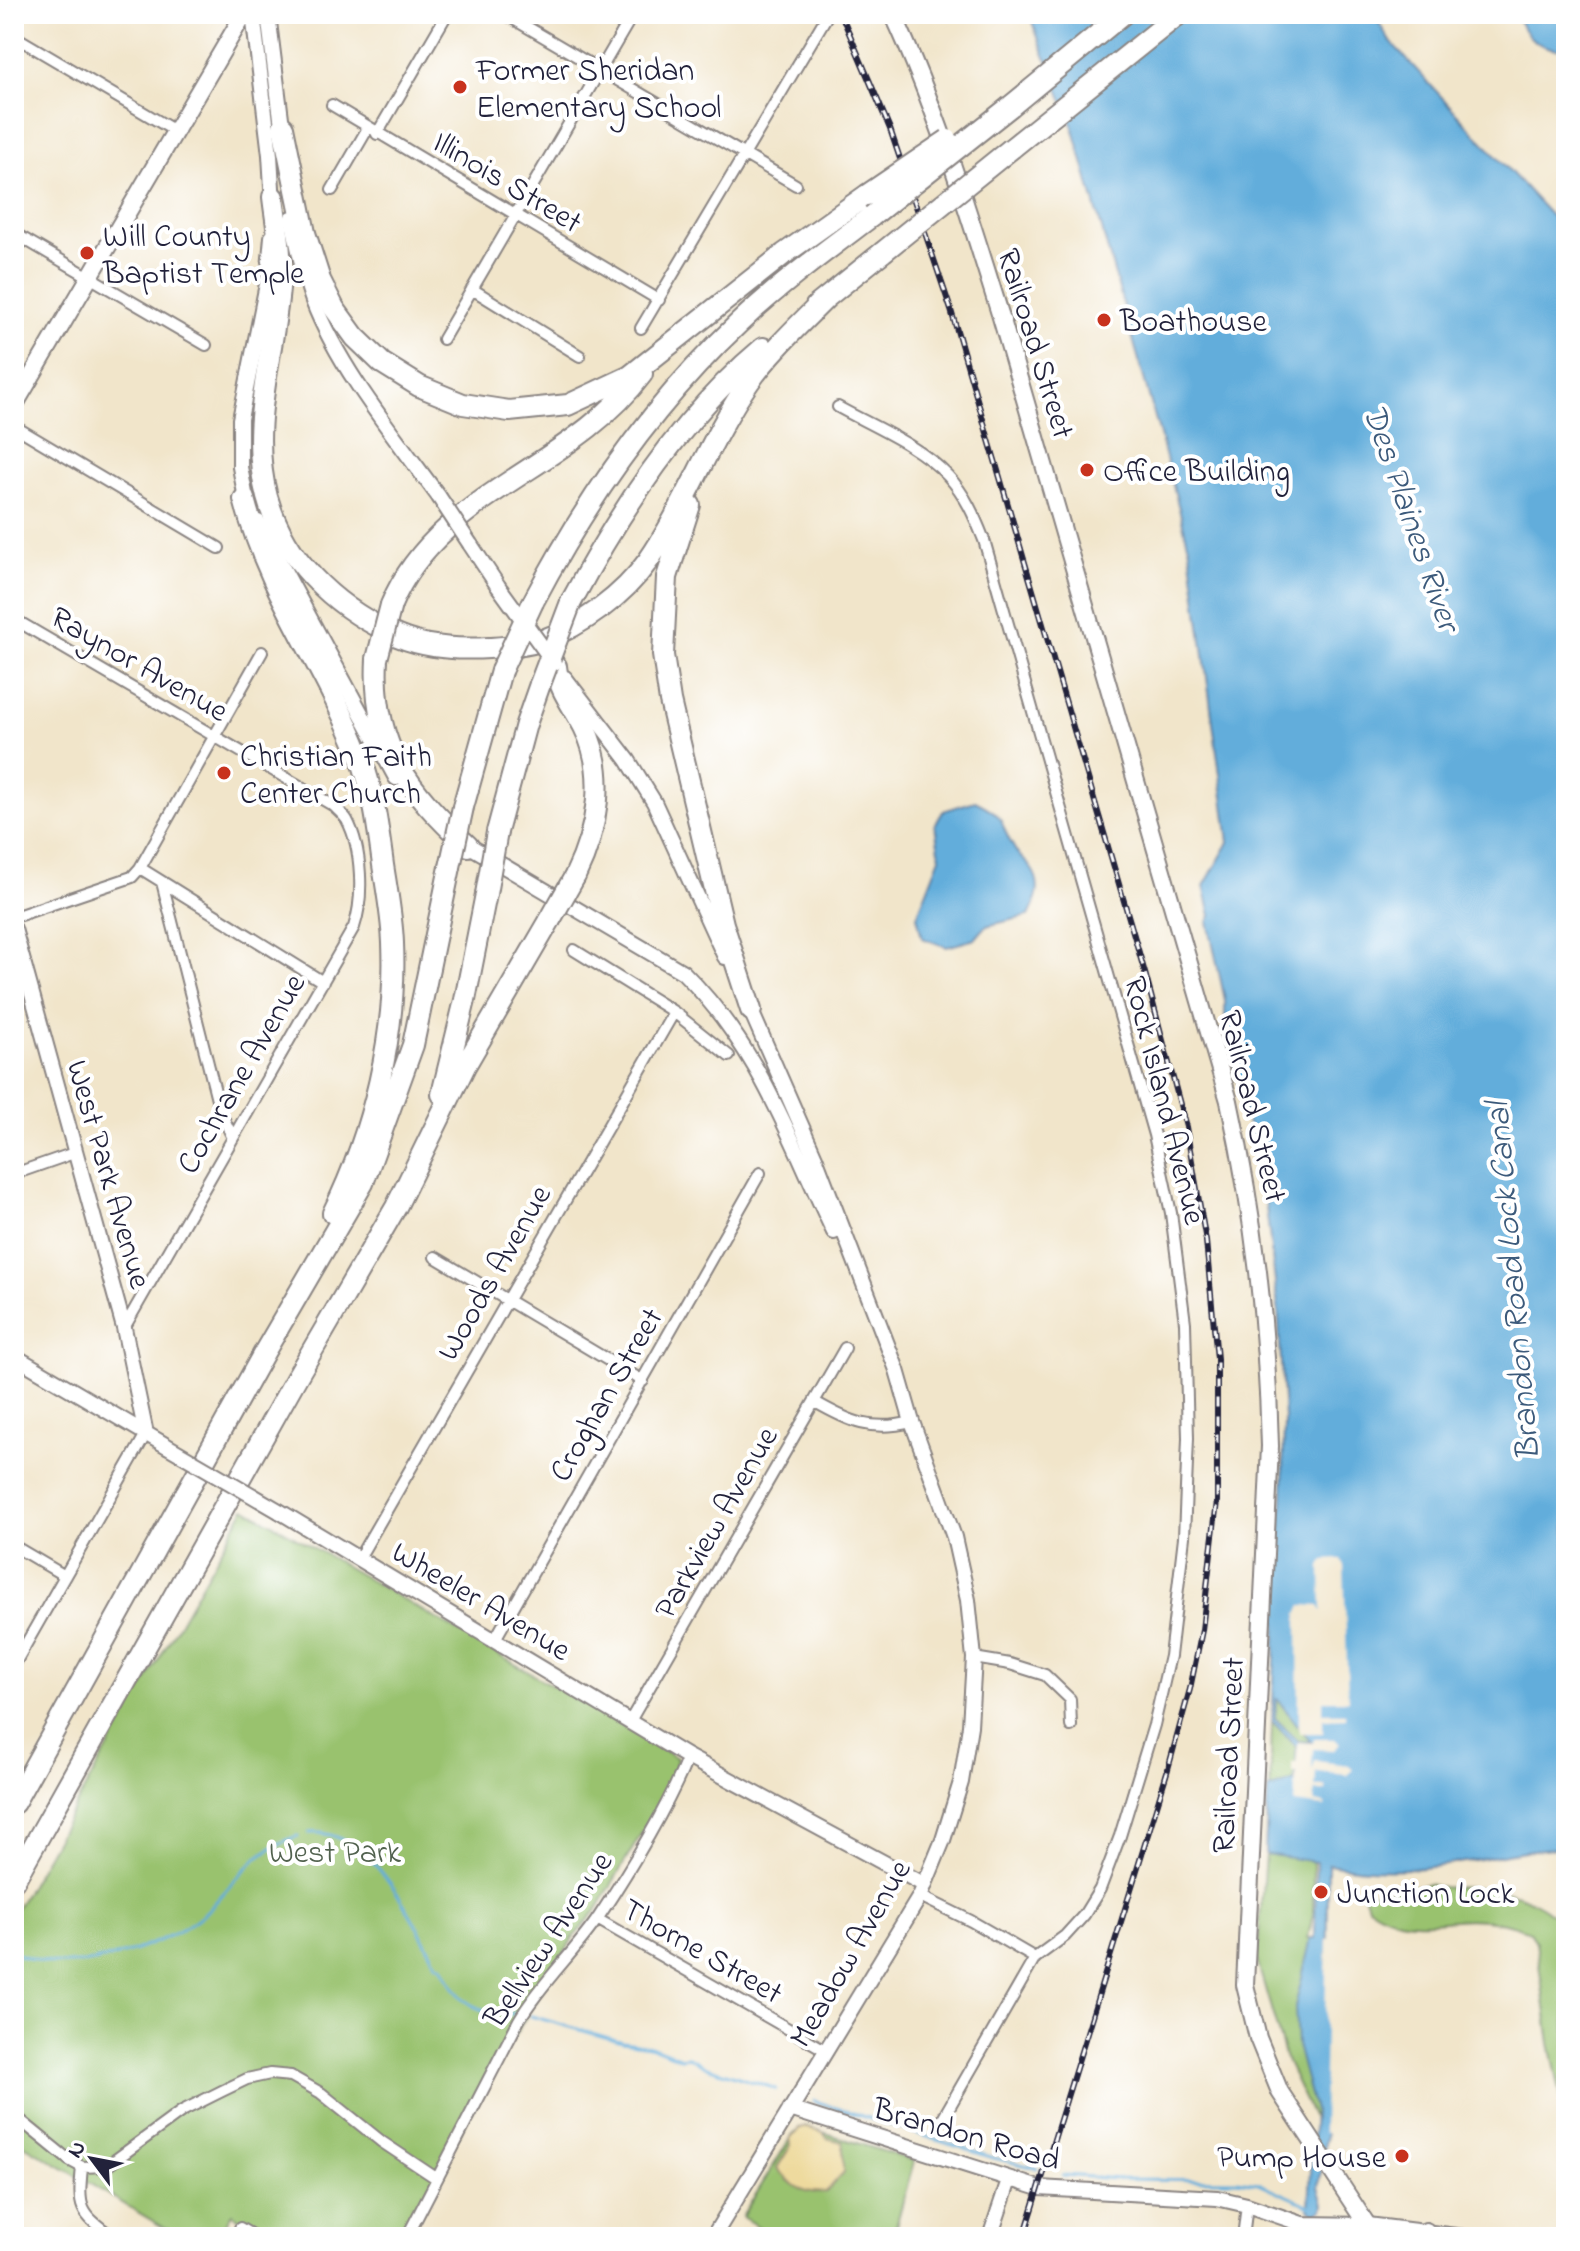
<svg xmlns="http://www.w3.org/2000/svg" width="1580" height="2251" font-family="'Indie Flower',sans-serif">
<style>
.green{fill:#99c26e;stroke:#5e7254;stroke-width:2}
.sand{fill:#eeda9e;stroke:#887e6c;stroke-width:2}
.water{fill:#62addb;stroke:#42688b;stroke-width:2;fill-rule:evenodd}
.pier{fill:#f1e5ca}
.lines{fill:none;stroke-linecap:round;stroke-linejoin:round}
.stream{stroke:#62addb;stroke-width:3}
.minor-casing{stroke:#8a8482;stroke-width:14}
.tertiary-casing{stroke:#8a8482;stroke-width:18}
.primary-casing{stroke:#8a8482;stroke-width:20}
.motorway-casing{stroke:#8a8482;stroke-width:24}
.minor{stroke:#fff;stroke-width:10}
.tertiary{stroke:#fff;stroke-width:14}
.primary{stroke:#fff;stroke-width:16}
.motorway{stroke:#fff;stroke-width:20}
.rail-casing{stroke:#22223b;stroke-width:6}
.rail{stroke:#fff;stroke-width:3;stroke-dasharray:9;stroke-linecap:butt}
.tertiary-bridge-casing{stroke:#8a8482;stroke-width:18;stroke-linecap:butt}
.motorway-bridge-casing{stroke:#8a8482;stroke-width:24;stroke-linecap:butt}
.tertiary-bridge{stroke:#fff;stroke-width:14}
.motorway-bridge{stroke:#fff;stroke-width:20}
.poi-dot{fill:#c8321e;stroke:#fff;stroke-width:3}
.labels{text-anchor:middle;stroke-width:8;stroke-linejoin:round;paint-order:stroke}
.poi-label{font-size:32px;fill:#22223b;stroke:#fff;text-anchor:start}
.street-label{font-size:32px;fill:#22223b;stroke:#fff}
.park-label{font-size:32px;fill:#52624f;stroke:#fff}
.water-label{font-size:34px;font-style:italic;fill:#3c5a7b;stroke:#fff}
</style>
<rect width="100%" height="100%" fill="#fff"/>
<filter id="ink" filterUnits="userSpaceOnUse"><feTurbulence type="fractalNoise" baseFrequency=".0125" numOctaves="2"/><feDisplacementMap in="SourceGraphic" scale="16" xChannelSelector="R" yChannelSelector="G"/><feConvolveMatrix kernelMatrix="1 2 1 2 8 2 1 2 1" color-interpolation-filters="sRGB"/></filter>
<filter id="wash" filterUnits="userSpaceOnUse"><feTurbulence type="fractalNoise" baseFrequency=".006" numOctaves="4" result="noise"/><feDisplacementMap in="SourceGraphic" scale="32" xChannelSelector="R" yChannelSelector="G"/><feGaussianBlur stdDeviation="1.8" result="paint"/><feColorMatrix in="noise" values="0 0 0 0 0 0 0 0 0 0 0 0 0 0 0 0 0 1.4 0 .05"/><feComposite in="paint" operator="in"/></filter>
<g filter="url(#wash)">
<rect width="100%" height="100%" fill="#f1e5ca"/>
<!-- green -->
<path class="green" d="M245,1508L677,1758L673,1780L596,1911L573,1938L494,2070L402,2237H268L232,2214L218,2237H180L14,2139V1913Z
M1276,1698L1312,1742H1298L1275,1718Z
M1272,1721L1297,1747L1294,1803L1270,1800Z
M1265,1854L1313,1860V1914L1308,1938L1315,1939L1328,1957L1314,2120L1287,2063L1257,1961Z
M1428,1884L1437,1887C1486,1889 1515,1884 1555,1916L1566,1978V2121L1550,2043L1536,1942L1530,1931C1518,1927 1505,1922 1493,1921C1443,1913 1416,1937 1368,1906L1364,1894Z
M806,2127L914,2161L893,2237H776L742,2217L793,2134Z"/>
<!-- sand -->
<path class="sand" d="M806,2127L823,2132L827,2138L843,2142V2173L826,2192C803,2195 791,2186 777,2168L791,2145L790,2139L799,2129Z"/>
<!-- water -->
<path class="water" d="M1029,14H1374L1389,40L1566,232V1843L1564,1848C1526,1848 1491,1858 1453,1864C1410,1871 1370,1872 1328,1864L1327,2127L1319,2187L1324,2204L1323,2209L1316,2214L1309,2209L1314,2110L1297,2045L1295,2007L1311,1938H1315L1316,1862L1265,1854L1268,1790L1295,1781L1297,1747L1272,1721L1283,1493L1284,1419L1278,1307L1264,1191L1225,1030V1000L1208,922L1211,916L1204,886L1229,842L1190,551L1160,435L1074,130ZM1276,1699H1277L1311,1742L1298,1741L1275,1718Z
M1516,14H1566V49C1540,50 1525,38 1516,14Z
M975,801C1010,818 996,820 1014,848C1018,856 1026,861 1031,868C1043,884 1037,900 1029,916L986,926L975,939L947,947L922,938L917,916L940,857L935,825L943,811Z"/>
<!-- pier -->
<path class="pier" d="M1341,1559L1344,1566L1348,1700H1323V1713H1346V1718L1323,1719V1733H1299L1298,1614L1302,1605L1319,1606L1322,1611L1321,1567L1324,1560Z
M1314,1739H1335L1340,1744L1334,1750L1313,1749L1312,1771L1315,1761L1349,1765L1353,1770L1348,1775L1316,1772L1315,1787H1326V1791H1315L1314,1802L1325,1804V1807L1294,1803L1296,1773H1292V1763H1296L1298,1742L1313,1743Z
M1331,1935L1333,1939L1329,2136L1323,2131L1326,1974L1327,1939H1330Z"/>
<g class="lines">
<!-- stream -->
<path class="stream" d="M309,1833C372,1828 412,1918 437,1964L442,1966C460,2006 476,2013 519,2014
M16,1954C27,1957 40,1962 51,1963C98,1969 176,1941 210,1908C239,1878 255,1849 298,1836
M531,2016L623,2042L650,2046L681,2058L689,2057L707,2067L776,2089
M814,2101L994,2158L1037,2168
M1063,2175L1119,2179L1236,2180L1259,2183L1310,2206"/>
</g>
</g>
<g filter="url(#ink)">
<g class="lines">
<defs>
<path id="minor" d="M505,14L796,185
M14,36L175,131
M332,105L659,300
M377,134L447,14
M332,190L368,128
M14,233L206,345
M472,289L580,356
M641,328L828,14
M443,339L633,14
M838,407C874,427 919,445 948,476C965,494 975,517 984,540L1154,1135L1171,1213L1185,1323L1188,1438L1184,1537L1170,1656L1154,1725L1120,1836L1100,1889L1084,1915L1065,1936L1035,1958L943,2118
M14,426L219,548
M14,619L334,806C338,810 344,815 347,820C362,848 364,898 354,927L124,1328
M140,868L323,982
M162,882L220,1111L232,1136
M14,917L132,877L140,868L262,652
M574,950L674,1012L729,1056
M14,1174L74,1153
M435,1257L643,1381
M815,1402C850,1422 871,1432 912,1422
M14,1546L65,1576
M359,1558L674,1012
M494,1641L760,1173
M974,1658L1010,1664L1045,1675L1070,1699L1071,1726
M14,1665L146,1434
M630,1721L845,1348
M920,1896L971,1921L1035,1958
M597,1919L825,2050
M14,2115L69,2160L82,2167L107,2166L182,2111L222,2091L247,2079L270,2074L291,2076L321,2093L382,2142L436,2178
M82,2167C78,2208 79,2213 113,2237
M240,2228L255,2237
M407,2237L519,2020C542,1982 574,1953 598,1918C631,1868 666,1811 688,1757
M1243,2237L1247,2205"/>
<path id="tertiary" d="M253,14L270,155L273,204
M268,14L283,134
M292,218C298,246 303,274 313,301C339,369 397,439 439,497
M247,504L240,467V419L268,279L272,237
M258,522L396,778
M470,544L498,586
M565,678L628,760L654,802L725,957
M463,842L683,972C761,1050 788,1136 834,1232
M14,929L124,1328L146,1434
M14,1356L167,1446
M279,1511L688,1757L925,1885
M790,2109L1039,2188L1217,2198L1247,2205L1302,2224L1368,2225L1464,2237
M713,2237L920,1896L943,1840L961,1782L970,1726L974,1658L968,1600L954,1537L912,1422L897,1370L815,1157L748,1004
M990,2237L1009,2180"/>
<path id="primary" d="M893,14C938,111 969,215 1001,317L1229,1101C1255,1220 1267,1325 1270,1446L1245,1985L1258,2038L1280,2092L1375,2237
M14,406L244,14
M1416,2237L1426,2231"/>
<path id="motorway" d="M1011,106L1123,14
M283,127L305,233L320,280L334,308L355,337L382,363L419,386L463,404L509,411L568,405L630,376L784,254L867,195
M1012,148L1179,14
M273,197C276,223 282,250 280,276C276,351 247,422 267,497C284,559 333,605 389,632C420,648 455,650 489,648C506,647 527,646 543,640C583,625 623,596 648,561C686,506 710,438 749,382C771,351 800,324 827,297
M816,306L883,252
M244,499C269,594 324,664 359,753C373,788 378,827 383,865C387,891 392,917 393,943C397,1033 373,1132 333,1213
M690,505L667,577L663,655L670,701L723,924L751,1010
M533,602C587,499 654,403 739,323C780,284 827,250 872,216
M571,602C619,512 684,414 763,348
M391,605C437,493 573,468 642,374
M377,659C372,746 408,790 468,846
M556,666C558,689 574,707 584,727C608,774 597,831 575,876
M463,807L501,671
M497,832L526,724L540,684
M442,1094L465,1000L486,894
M14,1803L265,1351L363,1183L413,1045L450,867
M14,1881L298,1375L396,1207L465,1066L550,920"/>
</defs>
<!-- minor casing -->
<use href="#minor" class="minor-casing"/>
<!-- tertiary casing -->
<use href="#tertiary" class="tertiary-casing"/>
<!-- primary casing -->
<use href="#primary" class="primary-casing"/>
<!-- motorway casing -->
<use href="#motorway" class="motorway-casing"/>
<!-- minor -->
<use href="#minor" class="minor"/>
<!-- tertiary -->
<use href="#tertiary" class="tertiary"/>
<!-- primary -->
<use href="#primary" class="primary"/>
<!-- motorway -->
<use href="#motorway" class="motorway"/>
<defs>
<path id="rail" d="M841,14L890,129L951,310L1145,973L1186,1127L1206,1241L1217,1359V1501L1202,1630L1190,1689L1168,1769L1024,2237"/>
</defs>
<!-- rail casing -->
<use href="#rail" class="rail-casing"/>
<!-- rail -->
<use href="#rail" class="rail"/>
<defs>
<path id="tertiary-bridge" d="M439,497L470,544
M498,586L554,663
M167,1446L279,1511"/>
<path id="motorway-bridge" d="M867,195L948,140
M872,216L1011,106
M883,252L1012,148
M377,659L391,605
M501,671L533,602
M540,684L571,602
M450,867L463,807
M486,894L497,832
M550,920L575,876"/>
</defs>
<!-- tertiary-bridge casing -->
<use href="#tertiary-bridge" class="tertiary-bridge-casing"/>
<!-- motorway-bridge casing -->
<use href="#motorway-bridge" class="motorway-bridge-casing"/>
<!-- tertiary-bridge -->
<use href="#tertiary-bridge" class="tertiary-bridge"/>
<!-- motorway-bridge -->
<use href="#motorway-bridge" class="motorway-bridge"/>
</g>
</g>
<!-- markers -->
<g class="poi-dot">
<circle cx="460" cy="87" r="8"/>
<circle cx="87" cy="253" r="8"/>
<circle cx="1104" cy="320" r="8"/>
<circle cx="1087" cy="470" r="8"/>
<circle cx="224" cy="773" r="8"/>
<circle cx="1321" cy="1892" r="8"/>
<circle cx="1402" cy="2156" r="8"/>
</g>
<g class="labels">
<!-- poi labels -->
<g class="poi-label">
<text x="476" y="80">Former Sheridan<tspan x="476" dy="37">Elementary School</tspan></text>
<text x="103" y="246">Will County<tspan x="103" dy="37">Baptist Temple</tspan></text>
<text x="1120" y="331">Boathouse</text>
<text x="1103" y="481">Office Building</text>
<text x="240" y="766">Christian Faith<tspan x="240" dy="37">Center Church</tspan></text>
<text x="1337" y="1903">Junction Lock</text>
<text x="1386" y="2167" text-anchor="end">Pump House</text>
</g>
<!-- street labels -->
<g class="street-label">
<text transform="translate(508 181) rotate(31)" y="11">Illinois Street</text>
<text transform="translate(1037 343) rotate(73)" y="11">Railroad Street</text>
<text transform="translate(140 663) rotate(30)" y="11">Raynor Avenue</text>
<text transform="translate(240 1073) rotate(-60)" y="11">Cochrane Avenue</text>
<text transform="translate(1166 1100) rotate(76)" y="11">Rock Island Avenue</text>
<text transform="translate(1254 1106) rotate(76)" y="11">Railroad Street</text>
<text transform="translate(110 1174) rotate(74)" y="11">West Park Avenue</text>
<text transform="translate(493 1272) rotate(-60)" y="11">Woods Avenue</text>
<text transform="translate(605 1394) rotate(-60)" y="11">Croghan Street</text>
<text transform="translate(715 1522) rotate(-60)" y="11">Parkview Avenue</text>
<text transform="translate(482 1600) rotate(31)" y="11">Wheeler Avenue</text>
<text transform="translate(1227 1755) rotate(-87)" y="11">Railroad Street</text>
<text transform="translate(547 1939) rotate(-56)" y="11">Bellview Avenue</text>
<text transform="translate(703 1950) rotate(30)" y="11">Thorne Street</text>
<text transform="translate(849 1953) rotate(-60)" y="11">Meadow Avenue</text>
<text transform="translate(967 2133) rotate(16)" y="11">Brandon Road</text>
</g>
<!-- park labels -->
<g class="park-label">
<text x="335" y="1862">West Park</text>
</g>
<!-- water labels -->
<g class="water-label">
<text transform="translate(1413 517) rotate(71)" y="12">Des Plaines River</text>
<text transform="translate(1511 1282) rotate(-95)" y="12">Brandon Road Lock Canal</text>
</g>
</g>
<!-- margin -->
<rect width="1580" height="2251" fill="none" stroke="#fff" stroke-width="48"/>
<!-- north arrow -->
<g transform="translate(92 2159) rotate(302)" stroke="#ffffff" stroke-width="6" paint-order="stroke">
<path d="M0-6L14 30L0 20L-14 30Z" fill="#22223b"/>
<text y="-12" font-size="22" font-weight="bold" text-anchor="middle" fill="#22223b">N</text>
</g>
</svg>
